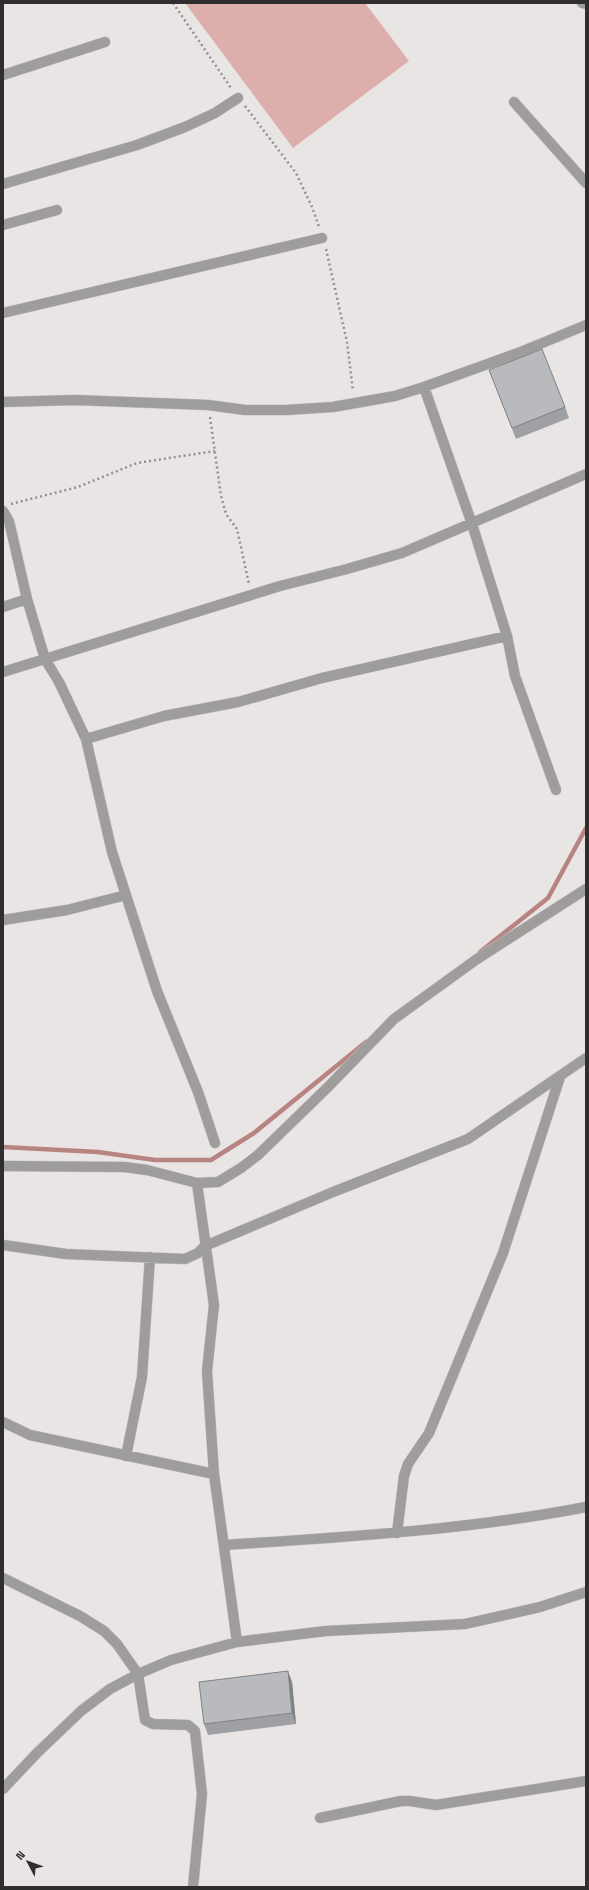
<svg xmlns="http://www.w3.org/2000/svg" width="589" height="1890" font-family="'Space Grotesk',sans-serif">
<style>
.green{fill:#dcafac}
.lines{fill:none;stroke-linecap:round;stroke-linejoin:round}
.stream{stroke:#b88482;stroke-width:4.5}
.minor-casing{stroke:#c4c0c0;stroke-width:11}
.path{stroke:#949090;stroke-width:2.5;stroke-dasharray:2 3;stroke-linecap:butt}
.minor{stroke:#9e9d9c;stroke-width:10}
.wall{fill:#9ea0a3}
.shaded-wall{fill:#818284}
.building{fill:#b8babd;stroke:#818284}
</style>
<rect width="100%" height="100%" fill="#e9e5e5"/>
<!-- green -->
<path class="green" d="M185,3H365L409,61L293,148Z"/>
<g class="lines">
<!-- stream -->
<path class="stream" d="M480,952L548,898L586,828
M3,1147L98,1152L155,1160H211L254,1133L366,1042"/>
<defs>
<path id="minor" d="M582,3L586,4
M3,75L105,42
M514,102L586,183
M3,184L137,145L185,127L215,113L238,98
M3,225L57,210
M3,313L322,238
M424,387L472,524L507,636L515,676L556,790
M3,402L75,400L208,405L245,410H286L333,407L395,396L424,387L518,353L586,325
M3,511L9,521L27,599L45,659L59,682L86,739L112,852L157,991L198,1092L215,1143
M3,607L27,599
M3,672L280,586L347,569L402,553L586,474
M86,739L164,716L238,702L322,678L507,636
M3,920L67,910L126,895
M3,1166L124,1167L147,1170L197,1183L218,1182L241,1168L258,1155L327,1088L394,1019L477,959L586,889
M197,1183L214,1305L207,1371L214,1474L237,1642
M3,1245L66,1254L185,1259L198,1253L205,1246L333,1192L468,1139L586,1058
M3,1422L30,1435L214,1474
M126,1456L142,1377L150,1257
M397,1533L404,1476L408,1464L429,1433L503,1253L560,1077
M225,1545C346,1537 467,1530 586,1507
M3,1578L80,1616L104,1631L117,1644L138,1674L145,1720L153,1724L188,1725L195,1731L202,1794L193,1887
M3,1789L37,1753L81,1711L110,1689L138,1674L171,1660L237,1642L326,1631L465,1624L540,1607L586,1592
M320,1818L401,1801H410L436,1805L586,1781"/>
</defs>
<!-- minor casing -->
<use href="#minor" class="minor-casing"/>
<!-- path -->
<path class="path" d="M173,3L231,88
M245,106L296,173L312,207L319,227
M326,249L347,342L353,391
M210,417L221,496L226,514L237,529L249,584
M11,504L78,487L137,463L215,451"/>
<!-- minor -->
<use href="#minor" class="minor"/>
</g>
<!-- wall -->
<path class="wall" d="M489,370L565,407L569,418L516,439Z
M292,1682L296,1724L208,1735L204,1724Z"/>
<!-- shaded-wall -->
<path class="shaded-wall" d="M288,1671L292,1682L296,1724L292,1713Z"/>
<!-- building -->
<path class="building" d="M542,349L565,407L512,428L489,370Z
M288,1671L292,1713L204,1724L199,1682Z"/>
<!-- border -->
<rect width="589" height="1890" fill="none" stroke="#2f2d2d" stroke-width="8"/>
<!-- north arrow -->
<g transform="translate(28 1862) rotate(311)" stroke="#e9e5e5" stroke-width="3" paint-order="stroke">
<path d="M0-3L7 15L0 10L-7 15Z" fill="#2f2d2d"/>
<text y="-6" font-size="11" font-weight="bold" text-anchor="middle" fill="#2f2d2d">N</text>
</g>
</svg>
